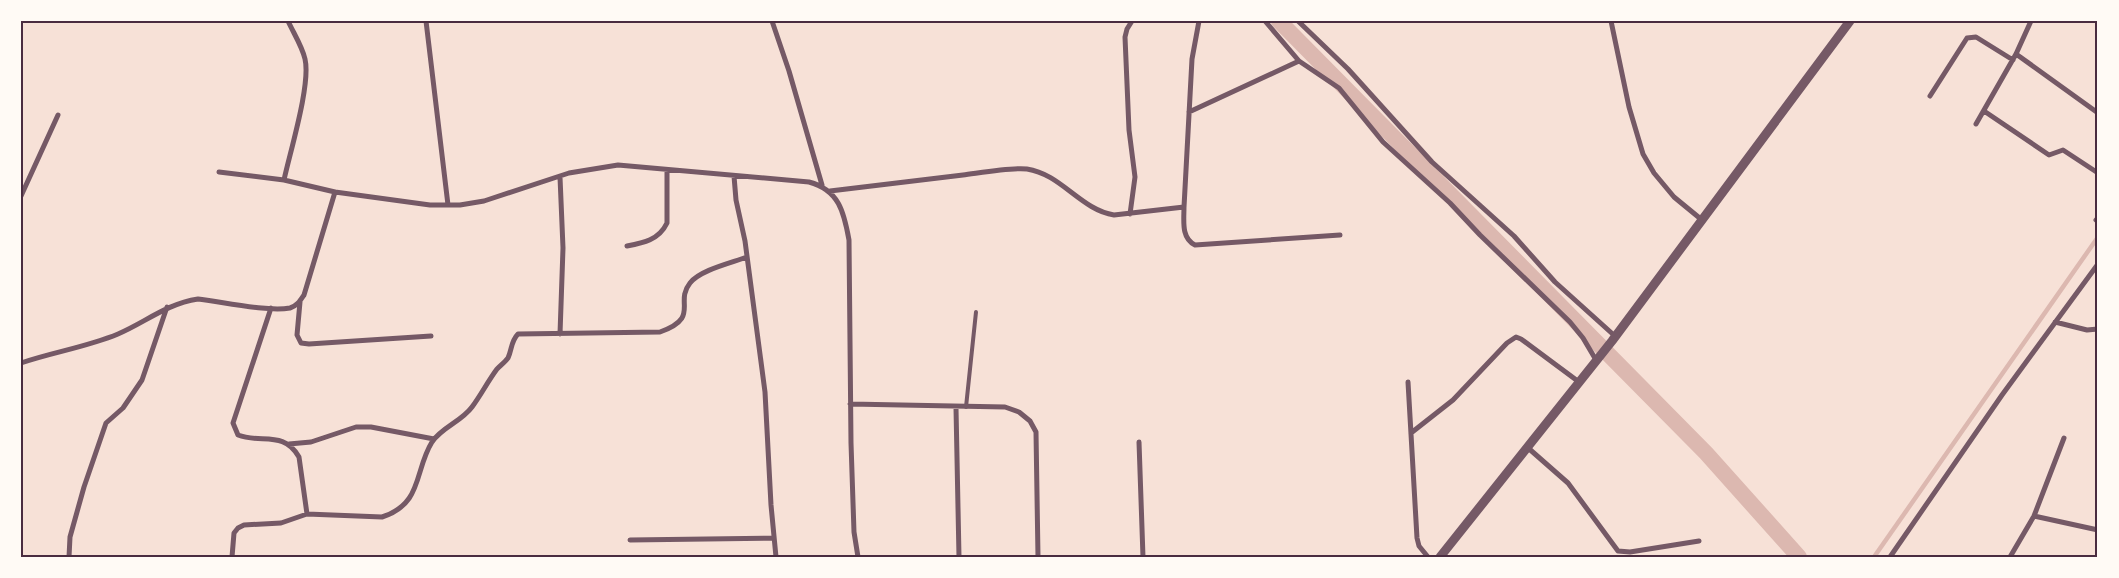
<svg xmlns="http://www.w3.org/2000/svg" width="2119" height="578" font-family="'Alegreya Sans',sans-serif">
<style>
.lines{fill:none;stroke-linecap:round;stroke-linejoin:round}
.stream{stroke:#dcb8b0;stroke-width:4.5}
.canal{stroke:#dcb8b0;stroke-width:16}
.service{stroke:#755966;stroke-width:4}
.minor{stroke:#755966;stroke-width:5}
.tertiary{stroke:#755966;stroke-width:9}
.neatline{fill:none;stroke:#4a2c40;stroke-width:2}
</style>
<rect width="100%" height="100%" fill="#f7e1d7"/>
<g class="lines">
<!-- stream -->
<path class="stream" d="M1874,557L2098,237"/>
<!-- canal -->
<path class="canal" d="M1279,21L1706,453L1799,557"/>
<!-- service -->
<path class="service" d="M966,407L976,312"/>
<!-- minor -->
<path class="minor" d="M426,21L448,205
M772,21L789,71L822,185
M1265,21L1299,61L1339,88L1383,142L1450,203L1480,235L1570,322L1583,338L1596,360
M1298,21L1348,69L1432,162L1514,236L1555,282L1616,337
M1611,21L1629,107L1643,154L1654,173L1674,197L1702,220
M2016,54L2098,113
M1930,96L1967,38L1976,37L2013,60
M1984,111L2049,155L2063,150L2098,173
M1189,112L1299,61
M1976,124L2016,54L2031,21
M219,172L284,180L335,192L430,205H460L484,201L569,173L618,165L809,182C839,190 844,212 849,240L851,443L854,532L858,557
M734,176L736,200L745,241L765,392L771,505L776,557
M560,177L563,248L560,334
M284,180C290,152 311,84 305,59C302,46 294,34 288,21
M830,191C874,186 919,180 963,175C979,173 1012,167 1027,169C1061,174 1081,210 1114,215L1184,207L1192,59L1199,21
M21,196L58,115
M1184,207C1184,221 1181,238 1195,245L1340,235
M1130,214L1135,177L1129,130L1125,37L1127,29L1132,21
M2096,220L2098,218
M627,246C643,243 659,240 667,223V170
M300,302L297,335L301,343L309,344L431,336
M271,308L233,423L238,435C261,444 284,430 299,457L307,514
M2055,322L2087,330L2098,329
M21,363C53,352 87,347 118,334C146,322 166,304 198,299C223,302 267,312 290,308C297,306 300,301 304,295L335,192
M1408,382L1417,538L1419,546L1428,557
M850,404L1005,407L1019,412L1030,421L1036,432L1038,557
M956,408L959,557
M1411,433L1453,400L1507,343L1516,337L1521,339L1579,382
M1139,442L1143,557
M289,444L311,442L356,427H371L434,439
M1527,447L1568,483L1618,551L1630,552L1699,541
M2034,516L2098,530
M630,540L774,538
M69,557L70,537L84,487L106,423L123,408L142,380L167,307
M232,557L234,533L238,528L244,525L281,523L307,514L382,517C423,504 414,471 432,442C442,427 461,422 472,407C481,395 488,381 497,369C501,365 505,362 508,358C512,349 511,341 518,334L660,332C701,317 674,303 690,283C700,270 731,263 747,257
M1890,557L2002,395L2098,264
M2010,557L2034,516L2064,438"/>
<!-- tertiary -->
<path class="tertiary" d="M1440,557L1612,341L1850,21"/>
</g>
<!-- border -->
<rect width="2119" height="578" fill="none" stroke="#fffaf5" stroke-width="45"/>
<rect x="22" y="22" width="2074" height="534" class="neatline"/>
</svg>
